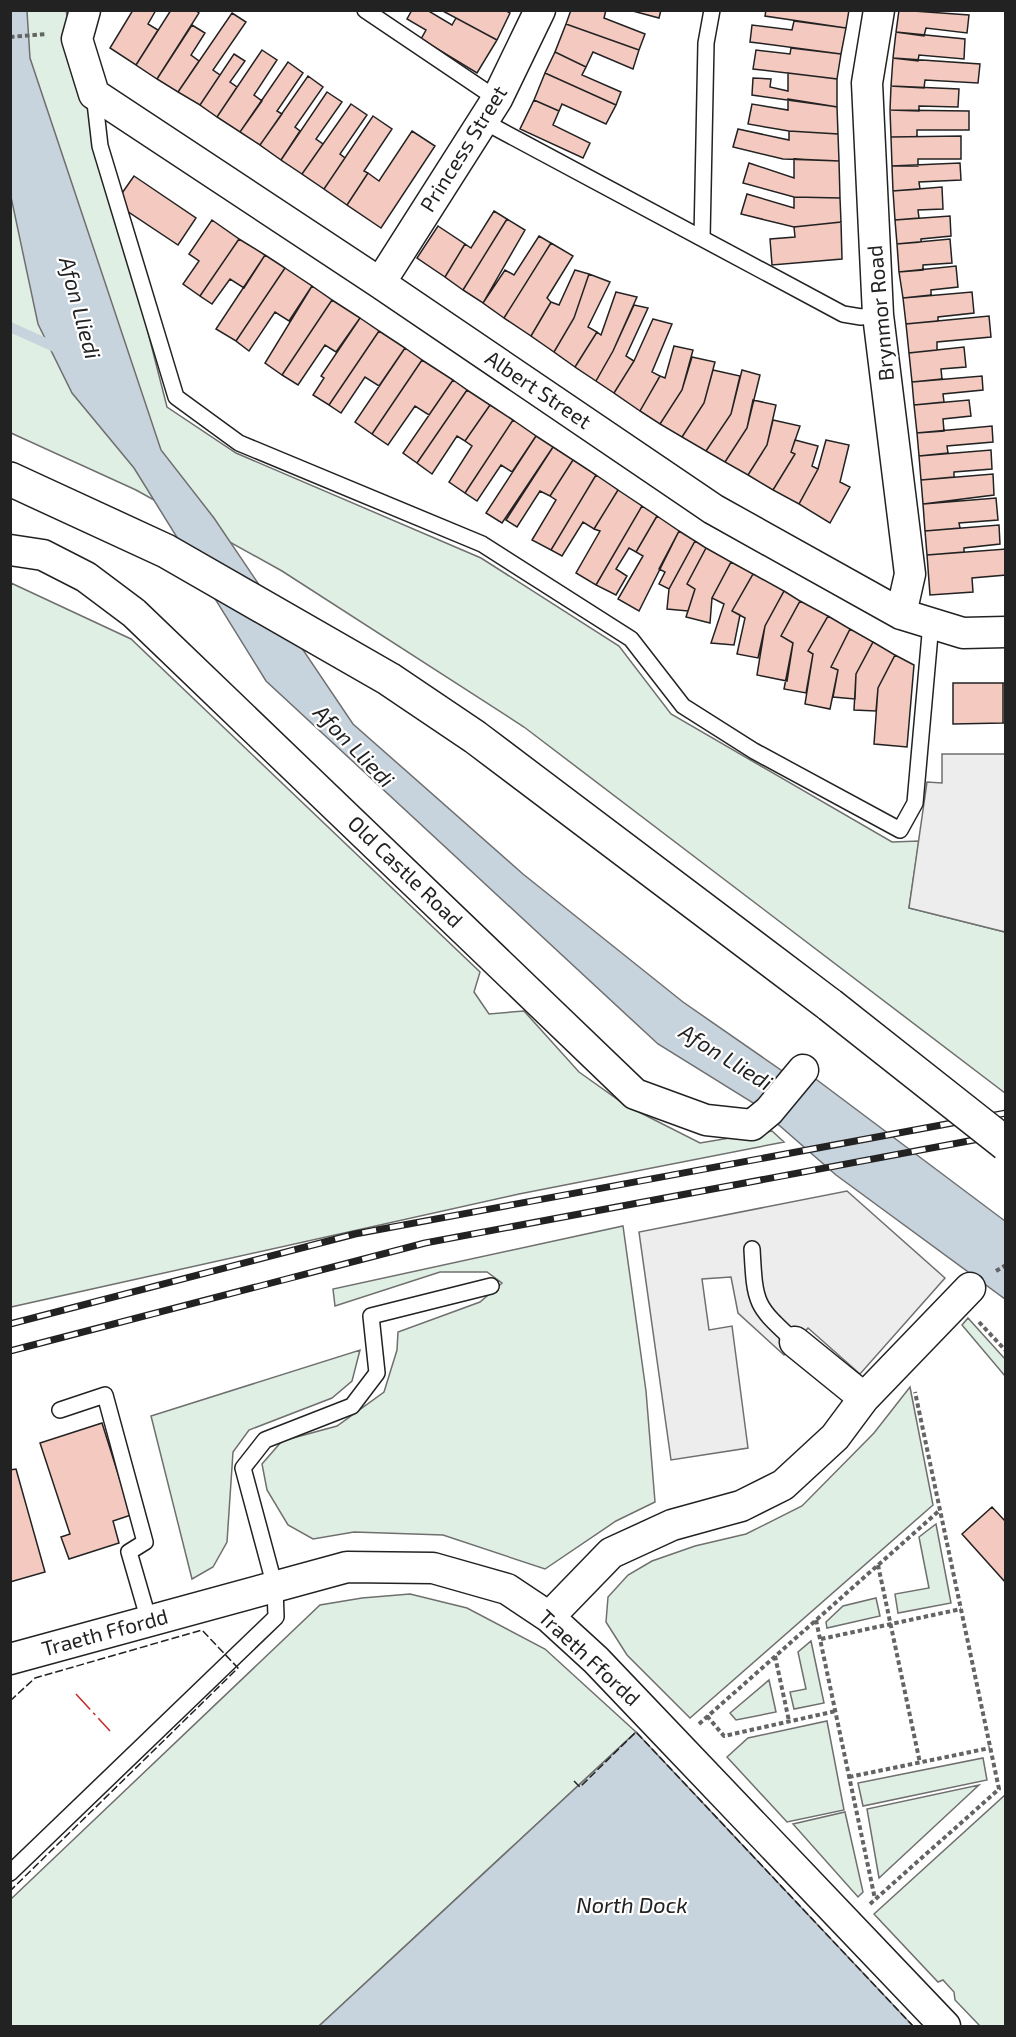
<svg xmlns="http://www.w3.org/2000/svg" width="1016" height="2037" font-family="'Exo 2',sans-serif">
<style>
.green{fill:#e0efe3;stroke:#6f6f6f;stroke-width:1.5}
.parking{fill:#ededed;stroke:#6f6f6f;stroke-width:1.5}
.water{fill:#c7d3dd;stroke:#6f6f6f;stroke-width:1.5}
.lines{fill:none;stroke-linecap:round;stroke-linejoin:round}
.stream{stroke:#c7d3dd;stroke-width:10}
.building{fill:#f3c9c0;stroke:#222;stroke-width:1.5}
.lane-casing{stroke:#222;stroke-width:18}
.street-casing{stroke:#222;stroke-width:33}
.secondary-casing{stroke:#222;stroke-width:36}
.path{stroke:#646464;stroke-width:4;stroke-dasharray:4.5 3;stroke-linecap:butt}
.lane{stroke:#fff;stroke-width:15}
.street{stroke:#fff;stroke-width:30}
.secondary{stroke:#fff;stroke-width:33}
.rail-casing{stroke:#222;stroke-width:7}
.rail{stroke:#fff;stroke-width:4.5;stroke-dasharray:14;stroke-linecap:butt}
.secondary-bridge-casing{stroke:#222;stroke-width:36;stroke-linecap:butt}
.secondary-bridge{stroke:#fff;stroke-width:33}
.fence{stroke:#222;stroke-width:1.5;stroke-dasharray:8 3;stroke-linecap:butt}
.power{stroke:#c62828;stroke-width:1.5;stroke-dasharray:21 4.5 3 4.5;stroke-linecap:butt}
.labels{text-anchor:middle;stroke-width:4.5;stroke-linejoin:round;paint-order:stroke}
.street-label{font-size:21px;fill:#222;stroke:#fff}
.water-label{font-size:22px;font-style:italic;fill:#222;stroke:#fff}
</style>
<rect width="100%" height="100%" fill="#fff"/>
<!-- green -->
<path class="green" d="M11,11H66L167,407L236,453L481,558L619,646L671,714L892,842L919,841L909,908L1005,932V1093L524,727L282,571L136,490L11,433Z
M11,583L131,639L480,972L474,992L489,1014L524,1011L579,1072L627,1106L700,1143L772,1131L784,1142L519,1194L11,1307Z
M623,1226L646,1391L655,1502L616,1521L545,1569L443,1535L354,1532L313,1539L288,1525L267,1490L262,1464L282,1441L337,1426L384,1392L397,1350L398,1332L480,1302L502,1283L487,1272H440L335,1306L333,1289Z
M968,1318L1005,1359V1376L962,1325Z
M360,1350L352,1381L332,1398L249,1430L233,1452L227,1542L213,1567L192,1579L151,1416Z
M910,1387L933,1505L690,1718L627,1655L606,1622L608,1597L628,1575L652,1561L695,1546L746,1534L802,1506L874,1433Z
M936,1524L951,1603L898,1613L895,1594L929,1588L919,1537Z
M410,1594L467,1608L545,1649L636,1732L319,2026H11V1899L320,1605L362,1598Z
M876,1598L880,1616L827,1628L826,1622L843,1606Z
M811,1641L824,1703L794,1709L790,1692L806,1689L798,1652Z
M769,1680L776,1712L736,1720L730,1713Z
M827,1721L844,1810L787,1822L727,1757L748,1738Z
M983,1758L987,1780L863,1806L858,1783Z
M979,1785L879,1878L867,1809Z
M1005,1795V2026H980L955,2000L954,1992L943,1980L938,1982L874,1914Z
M845,1812L863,1892L858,1897L793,1824Z"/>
<!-- parking -->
<path class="parking" d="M942,754H1005V932L909,908L927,782L942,783Z
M847,1191L945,1278L860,1374L808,1328L784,1355L738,1313L731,1277L702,1279L709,1330L732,1326L748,1448L671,1460L639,1232Z"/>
<!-- water -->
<path class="water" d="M10,11H27L30,58L161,450L214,518L353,724L523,874L683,1002L791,1077L809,1074L1005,1221V1299L836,1175L755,1104L658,1044L266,681L134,468L72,393L38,324L11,197Z
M636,1732L913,2026H319Z"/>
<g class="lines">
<!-- stream -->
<path class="stream" d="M10,327L59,349"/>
</g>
<!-- building -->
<path class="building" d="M133,10H156L148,24L158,30L136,65L110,48Z
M171,10H195L199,13L157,79L136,65Z
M412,10H427L452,25L456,18L497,40L477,73L421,39L426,30L407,19Z
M441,10H505L510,13L497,40Z
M571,10H606L604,18L645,34L639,50L566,24Z
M629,10H661L659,18Z
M766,10H849L846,28L765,16Z
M899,10L969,15L967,33L926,28L924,36L896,32Z
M232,13L246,22L213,70L220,75L200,105L178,92Z
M794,21L846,28L841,54L750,42L752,25L792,30Z
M566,24L639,50L633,69L593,52L586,67L555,52Z
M192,25L205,33L191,55L199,61L178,92L157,79Z
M896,32L965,39L964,59L919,55L918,61L893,58Z
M791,48L841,54L837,79L753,69L756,50L790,54Z
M262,50L277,60L254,95L262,101L240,132L217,117Z
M555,52L586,67L582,75L621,92L616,105L545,73Z
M234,54L245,61L230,82L237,87L217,117L200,105Z
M893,58L980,64L978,83L925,80L924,88L891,86Z
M288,62L303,73L277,111L282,114L260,145L240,132Z
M545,73L616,105L606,124L562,104L559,111L534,100Z
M788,73L837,79V107L752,95L753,78L771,79L770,87L788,91Z
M308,76L323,87L295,127L300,131L281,160L260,145Z
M891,86L959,89L958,107L919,106V111L890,110Z
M327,92L342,102L316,139L323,144L302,174L281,160Z
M788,99L837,107L838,134L789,131L748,124L752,104L788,110Z
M534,100L559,111L553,125L590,143L583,158L520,129Z
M351,104L367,115L340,154L345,158L324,189L302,174Z
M890,110L969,111V130H917V137H891Z
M373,116L392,129L364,171L368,173L347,205L324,189Z
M738,129L789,140V131L838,134L839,161L783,159L733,147Z
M412,131L435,146L381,228L347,205L368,173L379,181Z
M961,136V159H918V166H892L891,137Z
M794,159L839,161L840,198L794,197L743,183L749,163L794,178Z
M960,163L961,180L919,182L920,189L893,191L892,166Z
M134,176L196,218L178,245L121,207L120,196Z
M942,187L943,209L918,210L919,218L895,220L893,191Z
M747,194L794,208V197L840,198L841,222L794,227L741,214Z
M494,211L507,219L463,290L445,277L465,244L471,248Z
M950,216L951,236L921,239V242L897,244L895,220Z
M507,219L525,230L483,303L463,290Z
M212,220L239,239L200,296L183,284L199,261L189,254Z
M841,222L842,259L772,265L770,239L795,237L794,227Z
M438,226L465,244L445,277L417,258Z
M539,236L551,243L504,318L483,303L505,270L514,275Z
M239,239L265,255L244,288L230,279L212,304L200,296Z
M950,239L952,263L923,265V270L899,272L897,244Z
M551,243L573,256L547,298L551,302L531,336L504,318Z
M265,255L285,268L236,341L216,329Z
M956,266L958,287L931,290V295L903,298L899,272Z
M285,268L312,286L289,321L275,312L249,351L236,341Z
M575,270L589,274L574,318L554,352L531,336L551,302L559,305Z
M589,274L610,282L588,327L597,332L575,367L554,352L574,318Z
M312,286L332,300L282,375L265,363Z
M616,292L637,297L613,351L596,381L575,367L597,332L601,335Z
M972,292L974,313L938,317V321L906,324L903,298Z
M332,300L360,318L336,352L325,345L298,385L282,375Z
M634,305L648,308L626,356L634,361L614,393L596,381L613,351Z
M989,316L991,337L937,342V350L909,353L906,324Z
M360,318L379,331L329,405L313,395L324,378L321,376Z
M653,319L672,324L652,372L660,376L640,411L614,393L634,361Z
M379,331L405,348L379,386L365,377L341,413L329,405Z
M674,346L693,350L682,390L660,424L640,411L660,376L665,378Z
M964,347L966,367L941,369L942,379L912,382L909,353Z
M405,348L422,360L372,434L355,422Z
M692,357L715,362L704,403L682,437L660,424L682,390Z
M422,360L453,380L429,415L415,406L388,445L372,434Z
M713,370L740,376L731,414L706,451L682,437L704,403Z
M742,370L760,375L747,428L725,462L706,451L731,414Z
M982,376L983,390L943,394L944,402L914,405L912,382Z
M453,380L467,390L417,463L403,453Z
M467,390L490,405L465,441L457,436L432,474L417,463Z
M753,400L776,405L767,445L748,475L725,462L747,428Z
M969,400L971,416L943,419L944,431L917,433L914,405Z
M490,405L513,420L465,493L449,482L472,446L465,441Z
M513,420L536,436L512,472L501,465L477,501L465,493Z
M773,420L800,426L791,452L795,454L773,490L748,475L767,445Z
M992,426L993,442L947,446L948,453L919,456L917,433Z
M536,436L553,447L502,523L486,513Z
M795,440L818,446L812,466L818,469L799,504L773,490L795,454L791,452Z
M826,440L849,445L840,482L850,487L830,523L799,504L818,469Z
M553,447L573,460L550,496L540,491L517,527L506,520Z
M991,450L992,469L954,472V477L921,480L919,456Z
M573,460L596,475L551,550L532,540L556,500L550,496Z
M993,474L994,495L923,504L921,480Z
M596,475L618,490L594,529L583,522L562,556L551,550Z
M618,490L642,506L596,585L576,573L600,531L594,529Z
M996,498L998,520L959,523L960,528L925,531L923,504Z
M642,506L657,516L636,552L629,548L616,569L627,576L616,595L596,585Z
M657,516L679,531L639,611L618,599L643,556L636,552Z
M999,525L1000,544L964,548V552L927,555L925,531Z
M679,531L695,541L669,589L659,584L665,572L659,569Z
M695,541L706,548L687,584L695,589L688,611L667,609L669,589Z
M706,548L731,562L712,598L710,623L686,617L695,589L687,584Z
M1006,549V575L972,578L973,592L930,595L927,555Z
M731,562L753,574L732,611L740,615L734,645L711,643L724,604L712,598Z
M753,574L784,591L765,626L758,658L737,654L745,618L732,611Z
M784,591L800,601L781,636L793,643L787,681L757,675L765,626Z
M800,601L828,616L808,651L813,654L806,693L784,689L793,643L781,636Z
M828,616L850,629L831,667L838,670L830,709L805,704L813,654L808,651Z
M850,629L873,642L856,674L855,699L833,697L838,670L831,667Z
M873,642L895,655L878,688L876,711L854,710L856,674Z
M895,655L914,665L907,747L874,744L878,688Z
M953,683H1003V723L953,724Z
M1003,683H1006V723H1003Z
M102,1423L131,1515L113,1521L119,1543L69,1559L61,1537L70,1534L40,1443Z
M16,1469L45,1572L10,1582V1470Z
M992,1507L1006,1522V1583L962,1534Z"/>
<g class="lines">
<defs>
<path id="lane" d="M365,10L497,99
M94,94L100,146L176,397L239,443L482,544L631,639L683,706L754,751L900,830L915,803L931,623
M483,121L843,314L861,317L878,315
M702,238L706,43L712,10
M752,1249C755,1305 755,1305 795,1342
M60,1410L105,1395L145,1542L129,1552L149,1621
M10,1873L276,1617L275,1587L243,1468L265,1440L352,1406L377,1373L371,1316L491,1286"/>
<path id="street" d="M85,10L77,39L94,94L380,283L713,509L901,614L963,633L1006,632
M879,10L867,83L878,315L910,574L901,614
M380,283L497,99L540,10
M10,550L43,555L86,577L134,613L635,1094L706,1120L752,1125L769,1111L803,1070
M864,1398L970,1288
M549,1617L611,1553L672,1525L741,1506L783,1485L835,1437L864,1398L795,1342
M10,1659L347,1567L433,1568L507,1589L549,1617L596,1660L945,2026"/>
<path id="secondary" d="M10,479L166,551L389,679L475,737L830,1005"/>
</defs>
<!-- lane casing -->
<use href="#lane" class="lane-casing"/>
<!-- street casing -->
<use href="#street" class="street-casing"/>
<!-- secondary casing -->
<use href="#secondary" class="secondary-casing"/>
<!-- path -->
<path class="path" d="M10,37L46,34
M996,1271L1006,1265
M979,1322L1006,1351
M878,1565L920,1763
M816,1620L875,1899
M821,1639L961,1609
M775,1656L789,1721
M707,1716L724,1736L836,1711
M699,1724L940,1510
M849,1777L990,1748
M870,1904L999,1789L915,1392"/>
<!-- lane -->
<use href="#lane" class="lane"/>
<!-- street -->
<use href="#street" class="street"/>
<!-- secondary -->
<use href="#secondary" class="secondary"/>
<defs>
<path id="rail" d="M10,1324L355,1234L1006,1113
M10,1351L425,1243L1006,1134"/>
</defs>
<!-- rail casing -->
<use href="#rail" class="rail-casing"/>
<!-- rail -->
<use href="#rail" class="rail"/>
<defs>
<path id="secondary-bridge" d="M830,1005L1006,1144"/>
</defs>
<!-- secondary-bridge casing -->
<use href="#secondary-bridge" class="secondary-bridge-casing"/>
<!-- secondary-bridge -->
<use href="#secondary-bridge" class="secondary-bridge"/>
<!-- fence -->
<path class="fence" d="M10,1701L35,1678L202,1630L238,1668L10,1891
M574,1781L580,1787L636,1732L913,2026"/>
<!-- power -->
<path class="power" d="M76,1694L110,1731"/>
</g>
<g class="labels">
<!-- street labels -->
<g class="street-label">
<text transform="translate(464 149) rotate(-58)" y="7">Princess Street</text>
<text transform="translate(881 313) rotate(-95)" y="7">Brynmor Road</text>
<text transform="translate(538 390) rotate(34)" y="7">Albert Street</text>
<text transform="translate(405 872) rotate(44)" y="7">Old Castle Road</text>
<text transform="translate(105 1633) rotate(-15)" y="7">Traeth Ffordd</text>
<text transform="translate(589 1658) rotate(43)" y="7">Traeth Ffordd</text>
</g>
<!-- water labels -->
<g class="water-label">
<text transform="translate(80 308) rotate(75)" y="8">Afon Lliedi</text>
<text transform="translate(354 746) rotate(46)" y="8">Afon Lliedi</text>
<text transform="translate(726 1057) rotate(32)" y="8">Afon Lliedi</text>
<text x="632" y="1913">North Dock</text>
</g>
</g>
<!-- border -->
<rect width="1016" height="2037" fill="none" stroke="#222222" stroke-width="24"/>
</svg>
